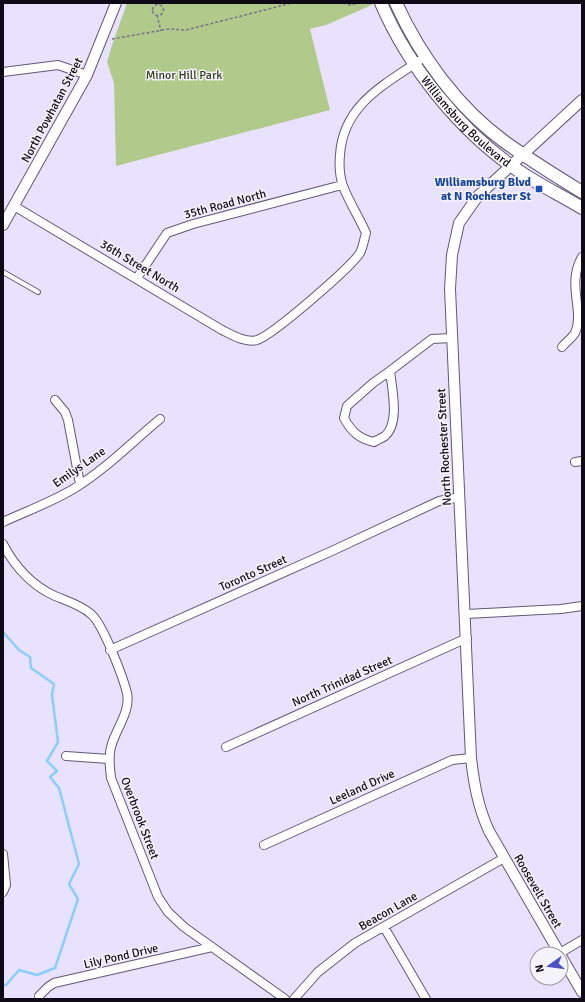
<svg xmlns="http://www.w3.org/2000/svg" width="585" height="1002" font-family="Signika,sans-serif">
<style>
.park{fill:#b2c98c}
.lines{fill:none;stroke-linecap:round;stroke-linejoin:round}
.stream{stroke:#8bcefc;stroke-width:2.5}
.service-casing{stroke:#615876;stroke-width:6}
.minor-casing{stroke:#615876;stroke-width:10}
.tertiary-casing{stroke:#615876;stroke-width:12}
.secondary-casing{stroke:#615876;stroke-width:14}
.path{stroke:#797488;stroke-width:1.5;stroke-dasharray:3 2;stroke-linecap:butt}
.service{stroke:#fff;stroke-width:4}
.minor{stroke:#fff;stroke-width:8}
.tertiary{stroke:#fff;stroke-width:10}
.secondary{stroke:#fff;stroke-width:12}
.transit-dot{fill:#1a4fb4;stroke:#f4f2fa;stroke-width:1.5}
.labels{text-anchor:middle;stroke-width:3;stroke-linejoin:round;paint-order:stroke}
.park-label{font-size:12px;fill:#303d18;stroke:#f4f2fa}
.street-label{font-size:12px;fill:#0d0a15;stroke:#f4f2fa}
.transit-label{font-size:12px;font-weight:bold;fill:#164399;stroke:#f4f2fa;text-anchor:end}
</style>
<rect width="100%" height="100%" fill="#e9e2fe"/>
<!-- park -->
<path class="park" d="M127,3H371L372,5L326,25L310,29L330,110L116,166L114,83L107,62L112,45Z"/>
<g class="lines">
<!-- stream -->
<path class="stream" d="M3,632L19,650L30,657L31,668L54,684L52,695L58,742L47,761L57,771L50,777L59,788L79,864L69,884L78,899L55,968L37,975L19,970L6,985H3"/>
<defs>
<path id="service" d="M3,272L38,292"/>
<path id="minor" d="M3,72L58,65L87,75
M14,206L222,330C232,335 245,343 257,340C273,335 350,268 360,253C363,248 364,239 366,233C359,217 349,202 343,186C340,177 339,165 340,155C343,106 382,86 419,61
M137,278L167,233L193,224L342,185
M562,347C566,342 572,338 575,333C585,311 566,285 582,257
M390,371C392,389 400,423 385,436C382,438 377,440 374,442C359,439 351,431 344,418L347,406L373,383Z
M390,371L432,339L452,338
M55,400L65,412L68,420L80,484
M575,462L582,461
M3,522C27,511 52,502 75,488C106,469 132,442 160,419
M3,544C15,567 31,585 55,596C67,601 81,605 91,614C103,624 123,677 127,693C131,712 115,730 111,747C108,758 110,767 111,778L158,897L168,912L184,927L285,999
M466,614L561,609L582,606
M110,650L334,550L439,501L460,497
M226,747L467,638
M66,756L109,759
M264,845L452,760L471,758
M3,854L6,885L3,892
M384,927L426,999
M560,953L582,940
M39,996L48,987L54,983L212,947
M294,999L318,972L355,943L504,858"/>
<path id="tertiary" d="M3,225L87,75L116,3
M560,954L489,831C478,807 474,784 471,758L450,289L452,255L459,223L478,196L582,100
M561,956L582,992"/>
<g id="secondary">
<path id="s1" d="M381,3C408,66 459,130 516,169C537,184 561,195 582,208"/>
<path d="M396,3C420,56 458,108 505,142C530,160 556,176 582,192"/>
</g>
</defs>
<!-- service casing -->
<use href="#service" class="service-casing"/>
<!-- minor casing -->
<use href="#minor" class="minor-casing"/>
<!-- tertiary casing -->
<use href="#tertiary" class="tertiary-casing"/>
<!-- secondary casing -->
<use href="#secondary" class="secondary-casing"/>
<!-- path -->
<path class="path" d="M343,3L350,5L359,3
M152.5 10a5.5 5.5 0 1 1 11 0a5.5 5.5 0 1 1-11 0Z
M157,15L161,31
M112,39L169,29L186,30L292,3"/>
<!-- service -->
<use href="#service" class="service"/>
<!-- minor -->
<use href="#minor" class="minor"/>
<!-- tertiary -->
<use href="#tertiary" class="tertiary"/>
<!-- secondary -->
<use href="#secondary" class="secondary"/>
</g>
<!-- markers -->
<rect class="transit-dot" x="535" y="185" width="8" height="8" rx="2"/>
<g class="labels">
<!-- park labels -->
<g class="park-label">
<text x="184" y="79">Minor Hill Park</text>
</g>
<!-- street labels -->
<g class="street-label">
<text transform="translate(52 110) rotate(-62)" y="4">North Powhatan Street</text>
<text dy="4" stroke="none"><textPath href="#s1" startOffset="147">Williamsburg Boulevard</textPath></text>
<text transform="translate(225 204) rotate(-15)" y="4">35th Road North</text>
<text transform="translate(140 266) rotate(31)" y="4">36th Street North</text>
<text transform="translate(444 447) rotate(-93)" y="4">North Rochester Street</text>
<text transform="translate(79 467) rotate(-35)" y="4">Emilys Lane</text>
<text transform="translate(253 573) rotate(-24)" y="4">Toronto Street</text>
<text transform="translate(342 681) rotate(-24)" y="4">North Trinidad Street</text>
<text transform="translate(362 787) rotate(-24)" y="4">Leeland Drive</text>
<text transform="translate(140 818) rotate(69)" y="4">Overbrook Street</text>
<text transform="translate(538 891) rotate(60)" y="4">Roosevelt Street</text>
<text transform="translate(388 911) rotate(-30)" y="4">Beacon Lane</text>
<text transform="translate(121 956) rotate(-13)" y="4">Lily Pond Drive</text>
</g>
<!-- transit labels -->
<g class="transit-label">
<text x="531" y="186">Williamsburg Blvd<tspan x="531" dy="14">at N Rochester St</tspan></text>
</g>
</g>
<!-- border -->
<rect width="585" height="1002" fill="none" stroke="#0d0a15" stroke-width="8"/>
<!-- north arrow -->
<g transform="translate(549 966) rotate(256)"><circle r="19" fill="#f4f2fa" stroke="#98959e"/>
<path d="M0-3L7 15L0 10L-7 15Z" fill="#4d51c7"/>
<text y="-6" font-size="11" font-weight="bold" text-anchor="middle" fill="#0d0a15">N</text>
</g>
</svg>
